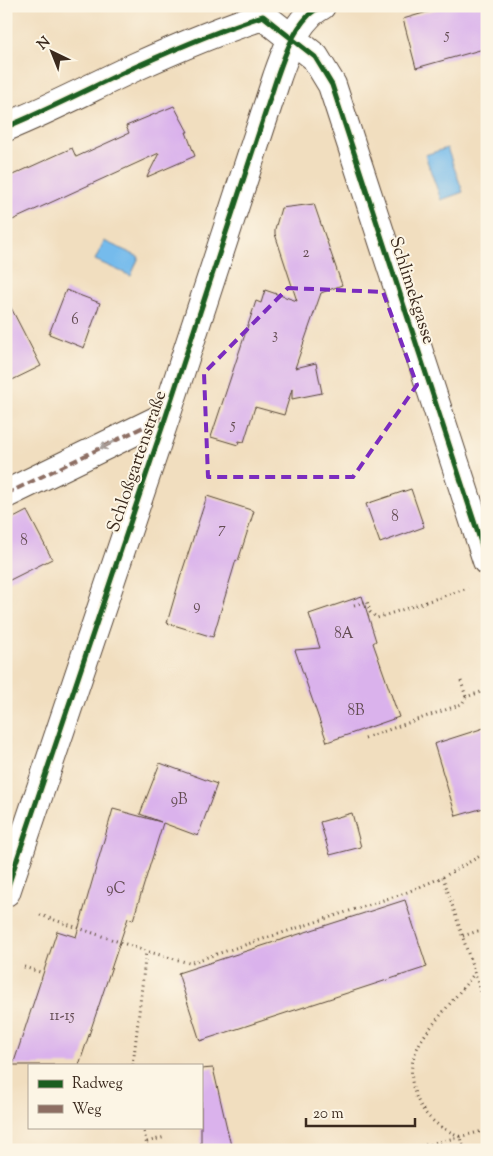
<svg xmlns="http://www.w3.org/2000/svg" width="493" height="1156" font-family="'Sorts Mill Goudy',serif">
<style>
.water{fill:#75bbec;stroke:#587285}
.building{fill:#dab2ec}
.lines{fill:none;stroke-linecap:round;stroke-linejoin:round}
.minor-casing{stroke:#564536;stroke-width:30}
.path{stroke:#564536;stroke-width:3;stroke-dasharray:1 4;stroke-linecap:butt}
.minor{stroke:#fff;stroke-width:28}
.quiet{stroke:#8d6e63;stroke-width:4;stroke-dasharray:8 4;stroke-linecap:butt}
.cycleway-casing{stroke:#fcf5e5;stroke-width:8}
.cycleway{stroke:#1b5e20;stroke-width:5}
.oneway{stroke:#a79f9a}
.marked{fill:none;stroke:#7b2cbf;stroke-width:4;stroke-dasharray:10 6;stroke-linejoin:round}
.labels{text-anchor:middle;stroke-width:4;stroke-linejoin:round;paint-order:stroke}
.number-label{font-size:15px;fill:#634c52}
.street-label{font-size:18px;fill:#3b2a1e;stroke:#fcf5e5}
</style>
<rect width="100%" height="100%" fill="#fcf5e5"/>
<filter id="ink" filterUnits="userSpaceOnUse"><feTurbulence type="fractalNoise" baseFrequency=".02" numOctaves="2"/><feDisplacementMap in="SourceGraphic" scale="10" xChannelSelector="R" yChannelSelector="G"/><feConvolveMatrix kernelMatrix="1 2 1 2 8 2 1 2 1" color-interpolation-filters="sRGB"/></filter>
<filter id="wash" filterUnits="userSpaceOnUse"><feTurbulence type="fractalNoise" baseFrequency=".0096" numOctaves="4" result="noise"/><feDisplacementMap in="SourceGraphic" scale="20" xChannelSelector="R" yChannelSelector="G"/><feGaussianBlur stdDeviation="1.12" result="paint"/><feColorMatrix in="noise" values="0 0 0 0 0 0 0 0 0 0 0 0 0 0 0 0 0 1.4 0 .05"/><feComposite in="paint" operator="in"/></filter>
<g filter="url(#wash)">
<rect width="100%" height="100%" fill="#f1debf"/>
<!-- water -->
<path class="water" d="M447,148L463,192L441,200L425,155Z
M104,241L139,257L131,276L95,260Z"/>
<g id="blocks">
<!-- building -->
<path class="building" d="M448,6H487V48L416,68L403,19Z
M174,106L188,132H186L195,156L147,177L159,153L6,223V178L72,148L76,157L129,133L126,126Z
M314,204L342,285L321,293L295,368L316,363L322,393L292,399V389L284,415L255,407L244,442L239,441L238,445L211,437L256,301L261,303L265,290L297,301L275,234V229L281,208Z
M66,290L100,303L84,348L49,334Z
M6,298L41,366L6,383Z
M411,489L424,527L380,543L366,504Z
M207,496L254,511L238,561L236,560L213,637L167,623L181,575Z
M27,511L52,559L6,582V522Z
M362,596L376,641L373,643L399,717L327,742L295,650L320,648L309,614Z
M487,727V807L456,816L434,744Z
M160,763L217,784L198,836L163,823L133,920L128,918L79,1065H13L57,931L76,937L113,809L161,822L140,814Z
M352,813L361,847L330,855L320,822Z
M405,900L427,967L200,1041L178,973Z
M213,1068L232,1150H201V1069Z"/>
</g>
</g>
<g filter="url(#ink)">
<use href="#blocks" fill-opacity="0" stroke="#564536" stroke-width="1"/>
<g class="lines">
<defs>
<path id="minor" d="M6,127C50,109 92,87 135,67C177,48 219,30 263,16L315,57L332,85L487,561
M6,494L166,416
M6,892L166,416L277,77C284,57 293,31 308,16C311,12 316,9 321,6"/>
</defs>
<!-- minor casing -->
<use href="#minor" class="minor-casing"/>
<!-- path -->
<path class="path" d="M6,76L13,88
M354,605L367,601L370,612L377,618L468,588
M461,681L466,697
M365,738L462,704L466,697L487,690
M443,877L487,1011
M40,915L146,951L189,963L405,893L443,877L487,852
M463,936L481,930
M24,967L43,973
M6,1054L15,1058
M133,1065L146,951
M143,1127L148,1150
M147,1142L165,1137
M406,1150L487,1130
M464,1150L461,1137C453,1133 443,1129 437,1124C415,1108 405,1076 416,1051C421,1038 431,1027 440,1016C451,1002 463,988 474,974"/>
<!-- minor -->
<use href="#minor" class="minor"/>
<!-- quiet -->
<path class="quiet" d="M6,494L166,416"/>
<defs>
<path id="cycleway" d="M6,127C50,109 92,87 135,67C177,48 219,30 263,16L315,57L332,85L487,561
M6,892L166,416L277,77C284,57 293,31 308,16C311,12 316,9 321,6"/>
</defs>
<!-- cycleway casing -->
<use href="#cycleway" class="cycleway-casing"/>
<!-- cycleway -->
<use href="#cycleway" class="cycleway"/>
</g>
<!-- one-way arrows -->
<defs><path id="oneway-shaft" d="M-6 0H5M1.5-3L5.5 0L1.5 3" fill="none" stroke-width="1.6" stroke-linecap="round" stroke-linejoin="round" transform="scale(1.25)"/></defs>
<use class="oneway" href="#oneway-shaft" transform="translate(107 445) rotate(154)"/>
</g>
<!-- marked area -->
<path class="marked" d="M288,288L383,292L417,385L353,477H208L204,373Z"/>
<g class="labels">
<!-- number labels -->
<g class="number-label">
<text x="447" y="39">5</text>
<text x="306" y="257">2</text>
<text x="75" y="324">6</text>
<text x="275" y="339">3</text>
<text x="233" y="429">5</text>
<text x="395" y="521">8</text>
<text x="222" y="533">7</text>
<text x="24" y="545">8</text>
<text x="197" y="610">9</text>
<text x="344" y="638">8A</text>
<text x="356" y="715">8B</text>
<text x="179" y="804">9B</text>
<text x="116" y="893">9C</text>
<text x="62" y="1020">11-15</text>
</g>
<!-- street labels -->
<g class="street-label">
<text transform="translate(413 290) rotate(72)" y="6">Schlimekgasse</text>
<text transform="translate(136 461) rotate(-71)" y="6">Schloßgartenstraße</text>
</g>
</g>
<!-- margin -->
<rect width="493" height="1156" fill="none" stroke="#fcf5e5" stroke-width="25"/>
<!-- legend -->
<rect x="28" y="1064" width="175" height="65" fill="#fcf5e5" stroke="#afa495"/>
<rect x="38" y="1080" width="25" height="8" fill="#1b5e20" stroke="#afa495"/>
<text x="72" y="1088" font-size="15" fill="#3b2a1e">Radweg</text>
<rect x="38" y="1105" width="25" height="8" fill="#8d6e63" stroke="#afa495"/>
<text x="72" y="1114" font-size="15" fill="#3b2a1e">Weg</text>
<!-- north arrow -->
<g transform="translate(52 52) rotate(317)" stroke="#fcf5e5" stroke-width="4" paint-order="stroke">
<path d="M0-4L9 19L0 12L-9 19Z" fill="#3b2a1e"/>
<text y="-8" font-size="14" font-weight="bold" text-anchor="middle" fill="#3b2a1e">N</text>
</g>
<!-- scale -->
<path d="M306 1118v8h109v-8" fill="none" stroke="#3b2a1e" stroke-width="2.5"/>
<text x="313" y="1118" font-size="15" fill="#3b2a1e" stroke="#fcf5e5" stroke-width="4" paint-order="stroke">20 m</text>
</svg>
